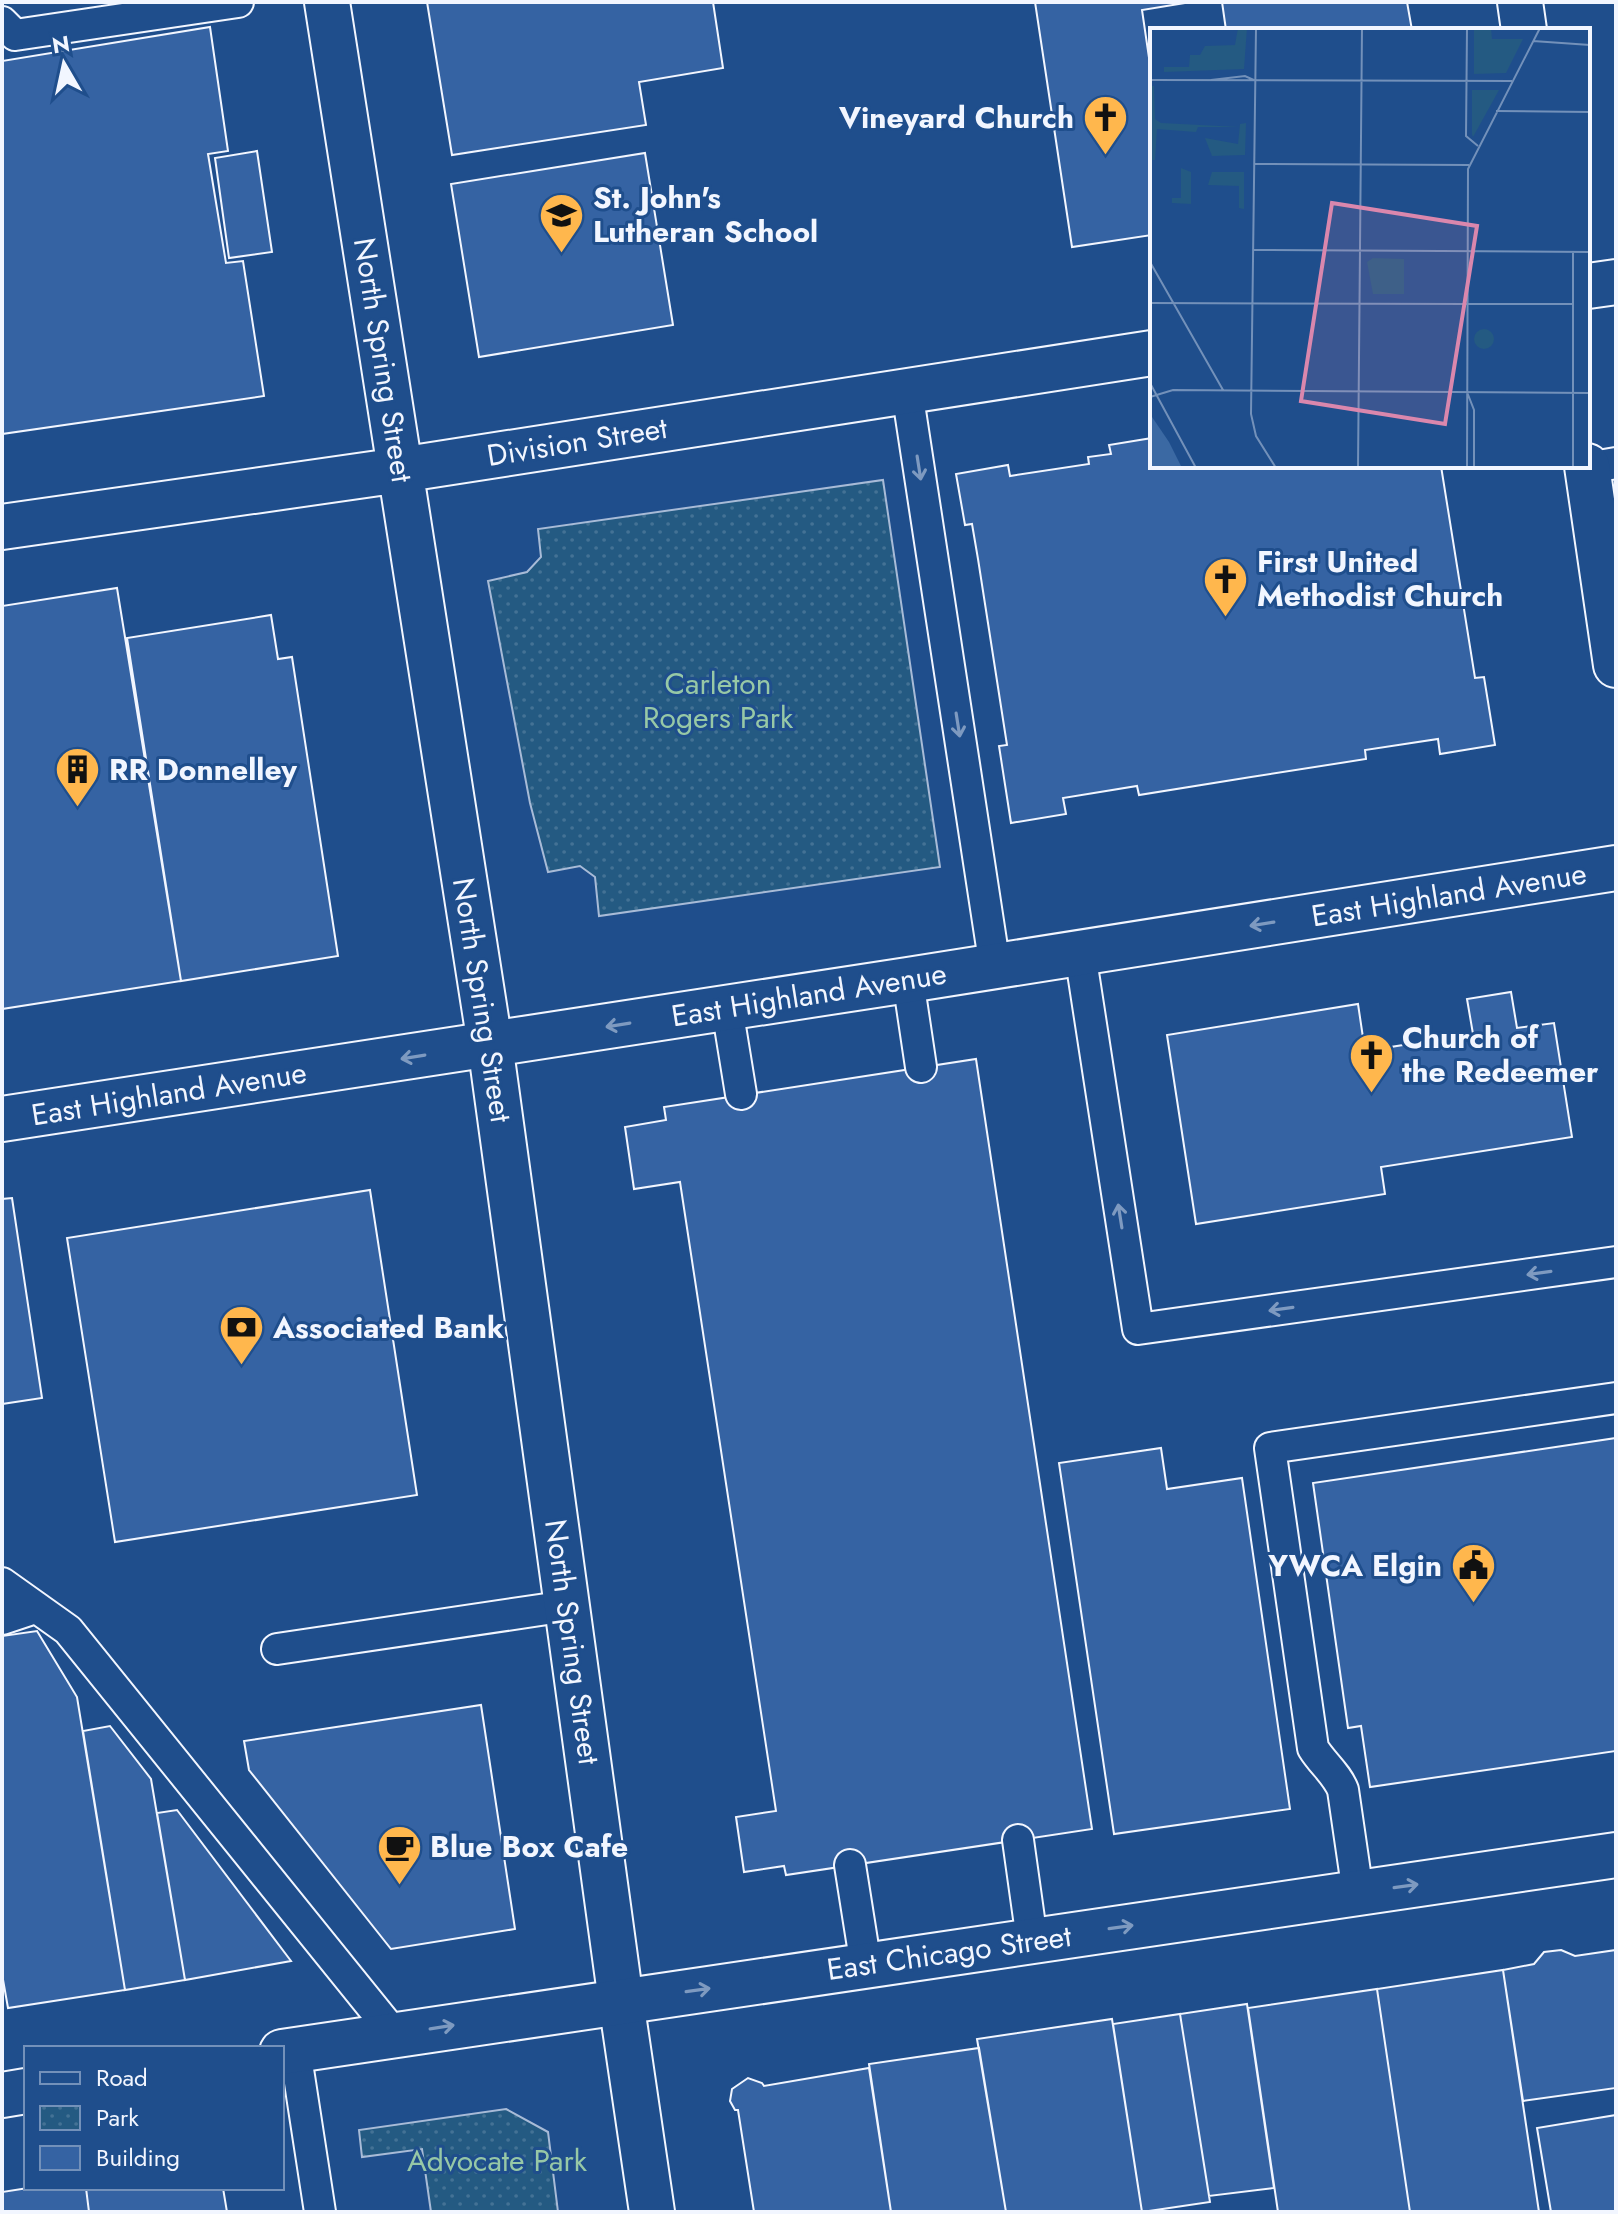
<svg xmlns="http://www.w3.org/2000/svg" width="1618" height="2214" font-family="Jost,sans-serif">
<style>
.park{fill:url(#park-dots);stroke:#a8bbd7;stroke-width:2}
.building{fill:#3563a3;stroke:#f2f6ff;stroke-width:2}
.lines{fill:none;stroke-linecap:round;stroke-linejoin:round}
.lane-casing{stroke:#f2f6ff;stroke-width:34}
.street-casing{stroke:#f2f6ff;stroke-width:48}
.secondary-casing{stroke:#f2f6ff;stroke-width:48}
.primary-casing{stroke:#f2f6ff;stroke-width:48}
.lane{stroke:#1f4e8c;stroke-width:30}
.street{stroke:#1f4e8c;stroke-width:44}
.secondary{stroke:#1f4e8c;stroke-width:44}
.primary{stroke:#1f4e8c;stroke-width:44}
.oneway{stroke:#7e9ac0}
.labels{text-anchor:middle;stroke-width:6;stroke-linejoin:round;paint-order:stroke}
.poi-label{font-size:30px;font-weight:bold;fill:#f2f6ff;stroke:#1f4e8c;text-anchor:start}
.street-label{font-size:30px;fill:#f2f6ff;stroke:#1f4e8c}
.park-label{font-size:30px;fill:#97c8a6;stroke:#1f4e8c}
.inset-road{fill:none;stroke:#7391ba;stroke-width:2}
.view{fill:#da87ad;fill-opacity:0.15;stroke:#da87ad;stroke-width:4}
.inset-edge{fill:none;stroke:#f2f6ff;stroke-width:4}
</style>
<defs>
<pattern id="park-dots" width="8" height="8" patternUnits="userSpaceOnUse" patternTransform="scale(2)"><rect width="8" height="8" fill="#245a82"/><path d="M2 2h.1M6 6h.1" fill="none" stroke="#447295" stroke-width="1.8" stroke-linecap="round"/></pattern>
</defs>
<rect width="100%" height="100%" fill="#1f4e8c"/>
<!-- park -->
<path class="park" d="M883,480L940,867L599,916L595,877L580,866L548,872L530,803L488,581L527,572L541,557L538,529Z
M506,2109L548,2132L558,2212H431L422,2149L362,2157L359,2130Z"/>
<!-- building -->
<path class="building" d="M427,2H713L723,68L639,82L646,125L452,155Z
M1035,2H1191L1142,10L1152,78V235L1072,247Z
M1222,2H1407L1412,30H1226Z
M210,27L228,151L208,154L226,263L243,261L264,396L2,434V61Z
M257,151L272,252L229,258L215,158Z
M645,153L673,325L479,357L451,184Z
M1152,438V466H1441L1475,678L1484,677L1495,745L1440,754L1438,739L1365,750L1366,759L1251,777L1139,795L1137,786L1063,798L1066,814L1011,823L999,746L1007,745L978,559L972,524L965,525L956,474L1008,465L1010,476L1089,464L1088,457L1111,454L1109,445Z
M117,588L181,981L2,1009V606Z
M271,615L278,659L292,657L338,956L181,981L127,638Z
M1511,992L1517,1028L1554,1023L1572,1137L1381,1167L1385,1194L1196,1224L1167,1035L1358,1004L1365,1051L1473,1034L1467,999Z
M976,1059L1092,1829L786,1875L784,1866L744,1872L736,1817L776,1811L680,1182L634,1189L625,1127L666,1120L664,1107Z
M370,1190L417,1495L115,1542L67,1238Z
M12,1198L42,1398L2,1404V1199Z
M1616,1438V1751L1370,1787L1361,1726L1348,1728L1313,1483Z
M1161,1448L1167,1489L1242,1478L1290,1809L1114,1834L1059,1463Z
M37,1631L77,1697L125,1990L8,2008L2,1974V1636Z
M481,1705L515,1929L391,1949L249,1770L244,1741Z
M110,1726L151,1779L185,1980L125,1990L83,1731Z
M177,1810L291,1961L185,1980L157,1813Z
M1561,1950L1575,1956L1616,1950V2088L1523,2101L1503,1970L1534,1964L1544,1952Z
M1503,1970L1539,2212H1410L1377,1989Z
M1377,1989L1410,2212H1278L1248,2008Z
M1247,2004L1274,2188L1209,2196L1180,2014Z
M1180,2014L1210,2202L1142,2212L1113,2024Z
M1112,2019L1142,2212H1006L977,2039Z
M979,2048L1006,2212H891L869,2064Z
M869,2068L891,2212H754L738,2110H735L730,2101L732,2089L748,2078L762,2083L764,2086Z
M1616,2115V2212H1551L1537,2128Z
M28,2188H86L89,2212H2V2192Z
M86,2188H223L227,2212H89Z"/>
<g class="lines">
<defs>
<path id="lane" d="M2,22L15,35L238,2
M907,391L995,967
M1587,468L1616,463
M1080,953L1138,1329L1616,1262
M908,980L921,1067
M727,1008L741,1094
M2,1583L68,1630L395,2035
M2,1619L35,1608
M277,1649L567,1606
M1018,1840L1032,1940
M850,1865L866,1966
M1358,1893L1343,1790C1337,1774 1322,1763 1313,1748L1270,1448L1616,1398
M295,2050L320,2212"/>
<path id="street" d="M327,2L490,1044L621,2001L652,2212
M1588,286L1616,282
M2,527L400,470L1152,353"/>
<path id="secondary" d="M2,1119L908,980L1616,868
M282,2052L1616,1855
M2,2095L26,2091"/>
<path id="primary" d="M1520,2L1524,30
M1587,466L1616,665"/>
</defs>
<!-- lane casing -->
<use href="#lane" class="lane-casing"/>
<!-- street casing -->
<use href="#street" class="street-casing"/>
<!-- secondary casing -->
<use href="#secondary" class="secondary-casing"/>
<!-- primary casing -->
<use href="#primary" class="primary-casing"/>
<!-- lane -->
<use href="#lane" class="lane"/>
<!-- street -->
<use href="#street" class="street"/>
<!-- secondary -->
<use href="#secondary" class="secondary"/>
<!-- primary -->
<use href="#primary" class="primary"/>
</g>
<!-- one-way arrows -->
<defs><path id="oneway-shaft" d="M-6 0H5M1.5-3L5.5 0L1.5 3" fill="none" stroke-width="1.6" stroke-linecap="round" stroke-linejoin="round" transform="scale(2)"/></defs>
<g class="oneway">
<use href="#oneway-shaft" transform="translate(919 468) rotate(81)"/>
<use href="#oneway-shaft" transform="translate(958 725) rotate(81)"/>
<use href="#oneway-shaft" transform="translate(1262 924) rotate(171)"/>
<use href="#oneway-shaft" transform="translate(618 1025) rotate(171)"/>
<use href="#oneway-shaft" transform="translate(413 1057) rotate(171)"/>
<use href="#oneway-shaft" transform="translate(1120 1216) rotate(-99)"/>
<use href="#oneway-shaft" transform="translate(1539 1273) rotate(172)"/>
<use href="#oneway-shaft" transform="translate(1281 1309) rotate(172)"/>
<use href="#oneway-shaft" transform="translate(1406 1886) rotate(-8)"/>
<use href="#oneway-shaft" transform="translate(1121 1927) rotate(-8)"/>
<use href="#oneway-shaft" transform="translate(698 1990) rotate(-8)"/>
<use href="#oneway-shaft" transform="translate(442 2027) rotate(-9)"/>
</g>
<!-- icons -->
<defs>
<symbol id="church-pin" viewBox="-11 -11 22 30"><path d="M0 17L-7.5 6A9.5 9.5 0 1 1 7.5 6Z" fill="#ffb74d" stroke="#1f4e8c"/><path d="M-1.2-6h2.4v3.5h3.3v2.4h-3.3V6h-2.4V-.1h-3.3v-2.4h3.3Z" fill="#111"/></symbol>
<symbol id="school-pin" viewBox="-11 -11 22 30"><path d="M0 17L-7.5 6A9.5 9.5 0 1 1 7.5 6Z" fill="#ffb74d" stroke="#1f4e8c"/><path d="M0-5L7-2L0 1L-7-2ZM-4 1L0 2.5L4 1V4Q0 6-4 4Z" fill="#111"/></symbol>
<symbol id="building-pin" viewBox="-11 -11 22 30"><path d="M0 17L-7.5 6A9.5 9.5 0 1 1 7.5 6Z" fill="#ffb74d" stroke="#1f4e8c"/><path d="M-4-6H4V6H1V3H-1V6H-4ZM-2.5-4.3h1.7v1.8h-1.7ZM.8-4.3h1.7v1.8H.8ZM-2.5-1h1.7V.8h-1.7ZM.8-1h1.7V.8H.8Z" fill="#111"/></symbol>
<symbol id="bank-pin" viewBox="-11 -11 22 30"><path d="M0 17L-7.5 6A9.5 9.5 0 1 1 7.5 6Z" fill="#ffb74d" stroke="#1f4e8c"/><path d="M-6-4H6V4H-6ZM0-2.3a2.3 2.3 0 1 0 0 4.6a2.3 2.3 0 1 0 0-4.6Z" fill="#111"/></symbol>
<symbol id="civic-pin" viewBox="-11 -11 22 30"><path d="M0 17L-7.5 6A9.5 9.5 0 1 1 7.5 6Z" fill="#ffb74d" stroke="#1f4e8c"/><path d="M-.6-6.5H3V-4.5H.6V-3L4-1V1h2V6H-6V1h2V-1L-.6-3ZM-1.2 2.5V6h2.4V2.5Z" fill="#111"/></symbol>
<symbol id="cafe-pin" viewBox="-11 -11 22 30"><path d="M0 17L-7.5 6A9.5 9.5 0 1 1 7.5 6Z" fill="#ffb74d" stroke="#1f4e8c"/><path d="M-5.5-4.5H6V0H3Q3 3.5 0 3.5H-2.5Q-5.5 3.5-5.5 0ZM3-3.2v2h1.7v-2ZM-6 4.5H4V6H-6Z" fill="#111"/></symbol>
</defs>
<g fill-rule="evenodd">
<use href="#church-pin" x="1080" y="92" width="51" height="69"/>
<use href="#school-pin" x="536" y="190" width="51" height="69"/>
<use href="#church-pin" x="1200" y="554" width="51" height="69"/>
<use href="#building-pin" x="52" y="744" width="51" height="69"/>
<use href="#church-pin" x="1346" y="1030" width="51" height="69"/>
<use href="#bank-pin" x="216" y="1302" width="51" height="69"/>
<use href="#civic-pin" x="1448" y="1540" width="51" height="69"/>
<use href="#cafe-pin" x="374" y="1822" width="51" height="69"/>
</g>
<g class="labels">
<!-- poi labels -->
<g class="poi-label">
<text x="1074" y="128" text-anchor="end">Vineyard Church</text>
<text x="593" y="208">St. John's<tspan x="593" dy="34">Lutheran School</tspan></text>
<text x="1257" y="572">First United<tspan x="1257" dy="34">Methodist Church</tspan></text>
<text x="109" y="780">RR Donnelley</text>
<text x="1402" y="1048">Church of<tspan x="1402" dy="34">the Redeemer</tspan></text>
<text x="273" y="1338">Associated Bank</text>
<text x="1442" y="1576" text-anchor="end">YWCA Elgin</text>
<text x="430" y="1857">Blue Box Cafe</text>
</g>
<!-- street labels -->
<g class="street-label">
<text transform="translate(383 360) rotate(81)" y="10">North Spring Street</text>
<text transform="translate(577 442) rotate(-9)" y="10">Division Street</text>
<text transform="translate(1449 895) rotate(-9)" y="10">East Highland Avenue</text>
<text transform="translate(809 995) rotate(-9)" y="10">East Highland Avenue</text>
<text transform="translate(482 1000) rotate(81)" y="10">North Spring Street</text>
<text transform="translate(169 1094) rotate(-9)" y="10">East Highland Avenue</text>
<text transform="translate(572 1642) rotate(82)" y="10">North Spring Street</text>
<text transform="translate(949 1953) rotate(-8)" y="10">East Chicago Street</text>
</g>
<!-- park labels -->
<g class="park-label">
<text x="718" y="694">Carleton<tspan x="718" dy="34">Rogers Park</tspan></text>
<text x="497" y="2171">Advocate Park</text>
</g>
</g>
<!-- overview -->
<g transform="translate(1150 28)">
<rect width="440" height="440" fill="#1f4e8c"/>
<path d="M88,0H97L94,41L14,44V39H39L40,27H50L55,18L85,17ZM341,0L342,11H373L356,45L324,46V0ZM0,58H4L5,91L11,95L89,99H48L46,104L7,101L5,132H0ZM96,95L95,127L62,128L55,110L88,116L90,96ZM31,140L41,144V176L22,175V170H31ZM62,144H94V181L89,180V158L58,157ZM324 311a10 10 0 1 1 20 0a10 10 0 1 1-20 0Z" fill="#245a82"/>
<path d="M322,62H349L323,109L322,106ZM223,230L254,231V266H223L217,234Z" fill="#245a82"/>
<path d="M0,386L19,414L32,440H0Z" fill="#3b69a3"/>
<path class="inset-road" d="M106,0L101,386L106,408L126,440M317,0L316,108L328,118M383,13L440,17M0,52L362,53M61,52L95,48L106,53M346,83L440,84M104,136L319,137M103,222L440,224M0,234L73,362M0,275L317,276M317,276H423M0,355L46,440M317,364L324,382V440M0,369L23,362L440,365M208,440L212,0M317,440L318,141L390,0M423,440V224"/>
<path class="view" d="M182,175L327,198L295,396L151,373Z"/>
<rect width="440" height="440" class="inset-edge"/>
</g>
<!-- border -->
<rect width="1618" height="2214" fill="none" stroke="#f2f6ff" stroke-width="8"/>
<!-- legend -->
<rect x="24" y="2046" width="260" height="144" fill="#1f4e8c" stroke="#7391ba" stroke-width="2"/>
<rect x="40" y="2072" width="40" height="12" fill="#1f4e8c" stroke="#7391ba" stroke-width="2"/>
<text x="96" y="2086" font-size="24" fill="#f2f6ff">Road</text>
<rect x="40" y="2106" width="40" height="24" fill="url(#park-dots)" stroke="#7391ba" stroke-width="2"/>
<text x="96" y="2126" font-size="24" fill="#f2f6ff">Park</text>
<rect x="40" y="2146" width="40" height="24" fill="#3563a3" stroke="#7391ba" stroke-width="2"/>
<text x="96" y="2166" font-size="24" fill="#f2f6ff">Building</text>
<!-- north arrow -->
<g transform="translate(64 64) rotate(351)" stroke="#1f4e8c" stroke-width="6" paint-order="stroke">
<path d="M0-6L14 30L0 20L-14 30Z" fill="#f2f6ff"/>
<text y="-12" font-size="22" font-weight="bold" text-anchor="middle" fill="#f2f6ff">N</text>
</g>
</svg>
